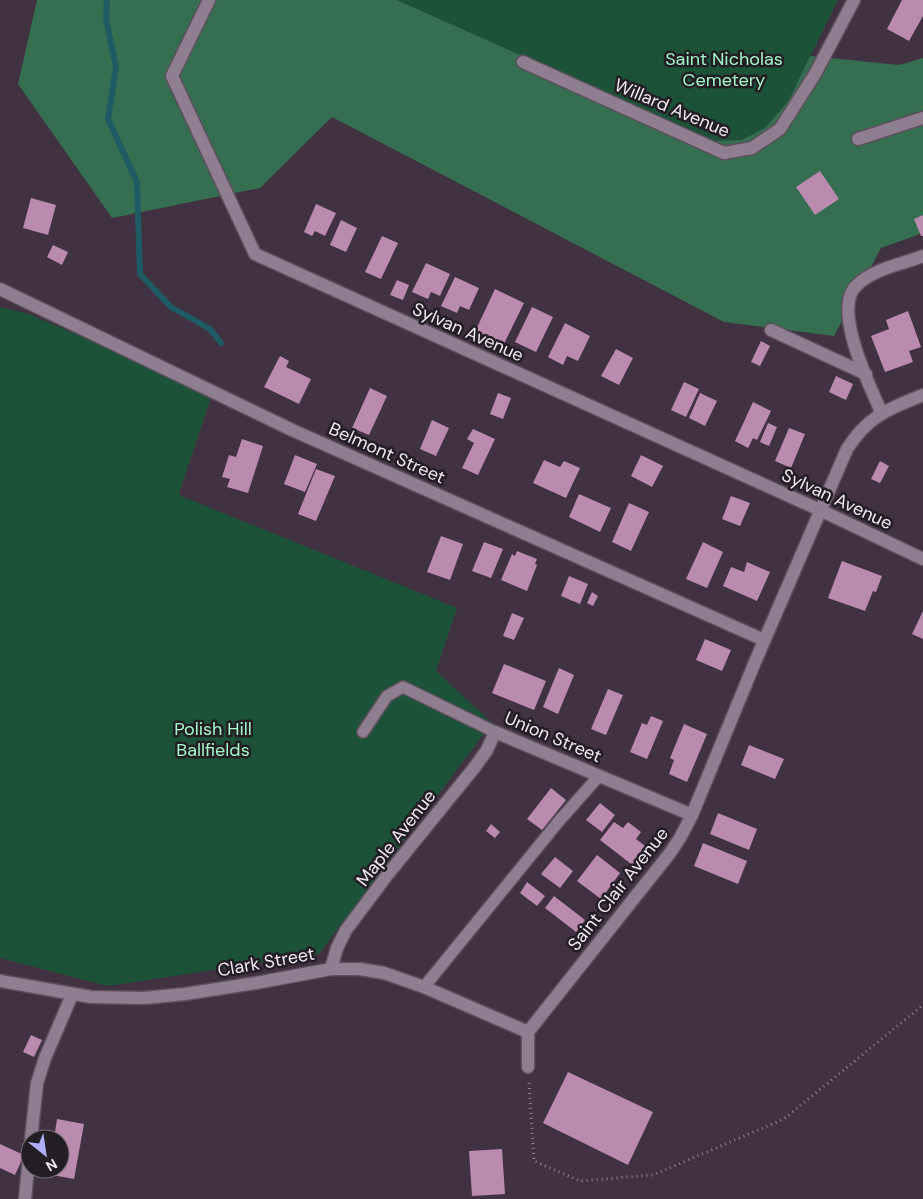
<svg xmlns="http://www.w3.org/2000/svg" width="923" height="1199" font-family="'DM Sans',sans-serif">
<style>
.green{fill:#1c5338}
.forest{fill:#356e50}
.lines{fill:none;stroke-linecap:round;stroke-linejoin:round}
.stream{stroke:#1f5b64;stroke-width:6}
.building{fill:#bb8aaf}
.service-casing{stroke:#5c505d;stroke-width:14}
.minor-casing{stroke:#5c505d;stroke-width:15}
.path{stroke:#8f8390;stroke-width:3;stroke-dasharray:1 4;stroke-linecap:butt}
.service{stroke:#8e7e90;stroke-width:11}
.minor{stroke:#8e7e90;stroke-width:12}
.labels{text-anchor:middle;stroke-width:5;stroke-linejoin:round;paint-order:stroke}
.park-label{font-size:18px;fill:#a2f8c8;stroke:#231d24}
.street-label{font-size:18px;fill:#f1e8f2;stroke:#231d24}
</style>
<rect width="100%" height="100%" fill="#403241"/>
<!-- green -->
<path class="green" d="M397,0H838L789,100L765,128L742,140L713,141Z
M0,307L26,313L213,392L179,493L181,496L457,608L436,671L492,723L319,954L108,986L0,958Z"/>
<!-- forest -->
<path class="forest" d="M37,0H397L713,141L742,140L765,128L789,100L810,56L899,65L923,58V233L881,248L834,336L724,322L332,117L260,188L112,218L18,84Z"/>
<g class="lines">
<!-- stream -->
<path class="stream" d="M107,0L106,19L116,67L108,119L137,182L140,274L171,307L210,329L221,343"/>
</g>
<!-- building -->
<path class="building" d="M902,0H923V16L909,41L887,29Z
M820,171L839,199L815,215L796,187Z
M31,198L56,205L48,235L23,228Z
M316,204L336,213L325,236L315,231L312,236L304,232Z
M923,215V236H921L914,219Z
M341,220L357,228L346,252L330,245Z
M382,236L398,243L381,279L365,272Z
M53,245L68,252L62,265L47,257Z
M426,263L450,274L440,296L431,292L428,299L412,292Z
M455,277L479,288L469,310L460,306L457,313L441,306Z
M397,280L409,285L403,300L390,295Z
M495,289L524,303L501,350L473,336Z
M532,307L553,317L536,352L515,342Z
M908,311L921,347L909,351L913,362L885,372L871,336L889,329L886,320Z
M565,323L590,336L578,361L567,356L563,365L548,357Z
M761,341L770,346L760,366L751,362Z
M616,349L633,358L619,385L601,376Z
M280,356L289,361L286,367L311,379L299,404L264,387Z
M836,376L853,384L846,400L829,392Z
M684,382L699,389L686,417L671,410Z
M370,388L387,396L369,435L352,428Z
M498,393L511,398L503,419L490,414Z
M700,393L717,401L705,426L689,418Z
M753,402L771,411L757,440L753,438L748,448L735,441Z
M432,420L449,428L436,456L420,449Z
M768,423L777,427L769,446L760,442Z
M789,428L805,434L791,468L775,461Z
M473,429L495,439L478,475L462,468L474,443L467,439Z
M242,439L263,446L248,493L227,487L230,479L222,477L229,455L236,457Z
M295,455L317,464L305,492L284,484Z
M641,455L663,466L652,487L631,476Z
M544,460L560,467L564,461L580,468L566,498L533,483Z
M880,461L889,466L880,483L871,479Z
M316,469L335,476L316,521L298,514Z
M579,494L611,508L600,532L569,517Z
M731,496L750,503L740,526L722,519Z
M629,503L649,512L631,551L612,542Z
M441,536L463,544L450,580L427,572Z
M484,542L503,549L491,578L472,571Z
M703,542L723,552L707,588L686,579Z
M517,551L537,559L535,564L537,565L527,591L501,580L512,554L515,556Z
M842,561L882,576L876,592L873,591L865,611L828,598Z
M747,562L770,572L757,601L723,586L731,567L744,572Z
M569,576L588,584L580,604L561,596Z
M592,592L598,596L593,606L587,603Z
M923,611V639L912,634Z
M512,613L524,618L514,640L503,636Z
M705,639L731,650L722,671L696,660Z
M504,664L546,681L534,710L492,693Z
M559,668L574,675L558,714L543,707Z
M608,689L623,695L606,735L591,729Z
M651,716L663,721L647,759L630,752L642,723L647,725Z
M684,724L707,734L687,782L669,774L674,760L670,758Z
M749,745L784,759L775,779L741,765Z
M551,788L566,800L542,830L527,819Z
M600,803L615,815L602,832L586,820Z
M718,813L757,829L749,850L710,834Z
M614,822L623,828L628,822L641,832L636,839L648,848L635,867L600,840Z
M491,824L500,832L495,838L486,831Z
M703,843L747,861L738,884L694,866Z
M597,855L620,873L601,899L577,881Z
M555,857L573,871L560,888L541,874Z
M527,882L545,896L537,906L520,893Z
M554,896L585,920L576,932L545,908Z
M31,1035L42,1040L34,1057L23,1052Z
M568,1072L653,1112L628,1165L543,1123Z
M57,1119L84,1124L74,1179L47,1174L48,1169H60V1139H54Z
M0,1144L24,1155L15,1175L0,1168Z
M502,1149L505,1194L472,1196L469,1151Z"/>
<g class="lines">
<defs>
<path id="service" d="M363,732L387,696L403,687L495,732
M424,987L559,821L599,776"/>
<path id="minor" d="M209,0L172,76L255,254L820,510L923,559
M523,62L724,153L752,148L780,129L815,74L854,0
M858,139L923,118
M0,289L292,430L764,640
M771,330L866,374
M882,414C870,386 831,308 857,285C873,269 902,264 923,256
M331,969L337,948L346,930L388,874L474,768L487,750L495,732L692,815
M0,981L91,997L144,998L185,994L256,983L331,969H360L384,973L424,987L528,1032
M528,1067V1032L670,853L680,838L692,815L755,662L847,449C868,416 888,409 923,395
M31,1139L37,1083L45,1058L72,995
M25,1199L30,1147"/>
</defs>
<!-- service casing -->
<use href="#service" class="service-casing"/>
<!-- minor casing -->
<use href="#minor" class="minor-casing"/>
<!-- path -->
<path class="path" d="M529,1083L534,1161L580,1181L653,1175L784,1119L923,1005"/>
<!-- service -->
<use href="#service" class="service"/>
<!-- minor -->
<use href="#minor" class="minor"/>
</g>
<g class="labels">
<!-- park labels -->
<g class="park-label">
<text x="724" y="65">Saint Nicholas<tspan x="724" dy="21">Cemetery</tspan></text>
<text x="213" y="735">Polish Hill<tspan x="213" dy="21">Ballfields</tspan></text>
</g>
<!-- street labels -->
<g class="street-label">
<text transform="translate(672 108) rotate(23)" y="6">Willard Avenue</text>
<text transform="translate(468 332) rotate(24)" y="6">Sylvan Avenue</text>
<text transform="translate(387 453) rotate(24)" y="6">Belmont Street</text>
<text transform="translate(837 499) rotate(25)" y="6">Sylvan Avenue</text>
<text transform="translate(553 737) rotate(23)" y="6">Union Street</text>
<text transform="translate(396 838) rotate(-52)" y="6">Maple Avenue</text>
<text transform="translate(618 889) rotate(-52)" y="6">Saint Clair Avenue</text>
<text transform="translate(266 962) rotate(-10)" y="6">Clark Street</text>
</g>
</g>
<!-- north arrow -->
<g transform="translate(45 1154) rotate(150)"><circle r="24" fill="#231d24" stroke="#756e76"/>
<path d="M0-4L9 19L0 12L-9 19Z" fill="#adaffb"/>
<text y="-8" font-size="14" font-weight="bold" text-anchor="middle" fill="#f1e8f2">N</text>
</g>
</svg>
